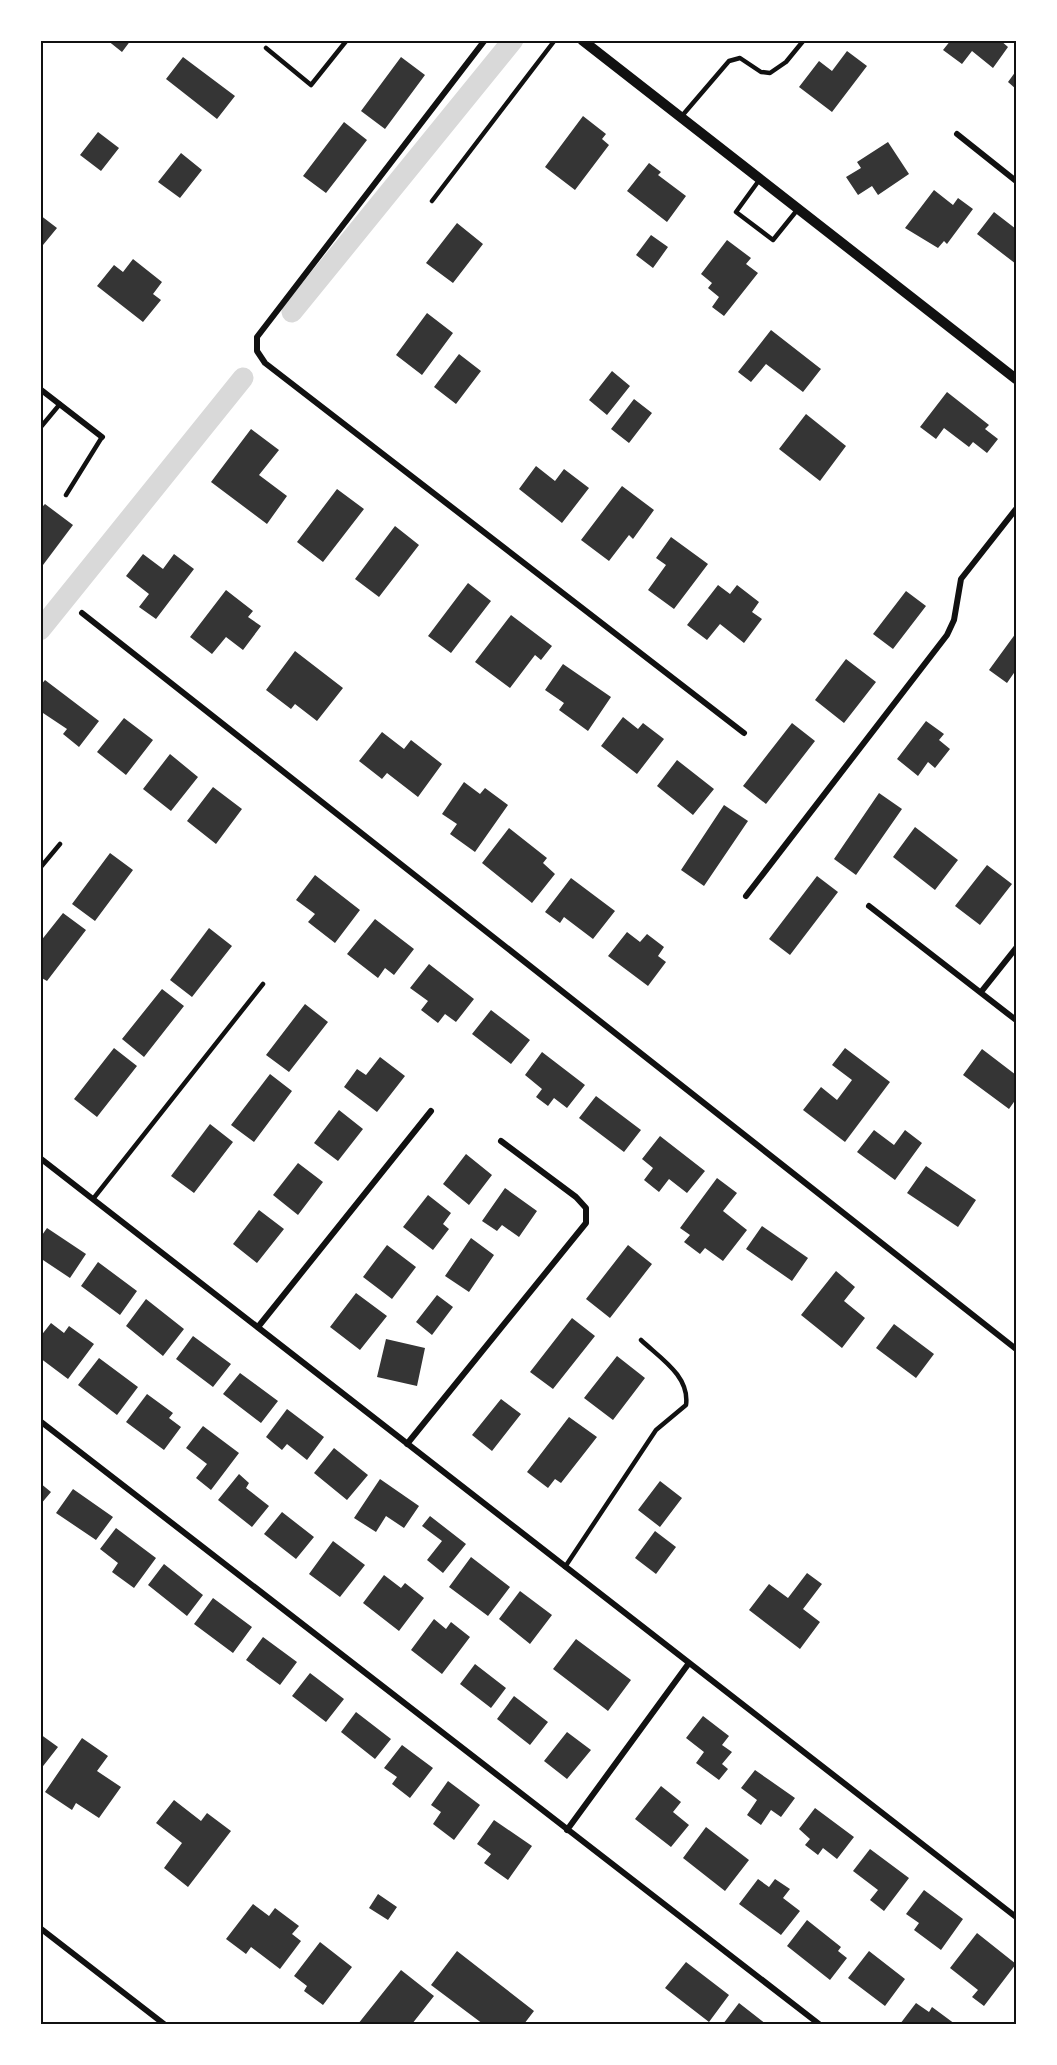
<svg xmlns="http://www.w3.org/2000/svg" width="1057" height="2065" font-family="'PT Serif',serif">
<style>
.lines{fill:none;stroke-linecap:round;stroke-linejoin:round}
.canal{stroke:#d9d9d9;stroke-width:21}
.building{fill:#353535}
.service{stroke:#111;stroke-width:4.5}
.minor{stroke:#111;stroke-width:6}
.tertiary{stroke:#111;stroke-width:10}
.neatline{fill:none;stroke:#111;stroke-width:2}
</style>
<rect width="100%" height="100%" fill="#fff"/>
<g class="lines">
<!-- canal -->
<path class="canal" d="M292,312L513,40
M40,630L243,378"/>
</g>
<!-- building -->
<path class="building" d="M107,40H131L122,52Z
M951,40H1000L1008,47L993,68L972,51L962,64L943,50Z
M847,51L867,66L832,112L799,87L819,61L832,71Z
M183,57L235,96L217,119L166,79Z
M401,57L425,75L385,129L361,111Z
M1016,71V89L1008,82Z
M583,116L606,134L602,139L609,145L575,190L545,167Z
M344,122L367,140L326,193L303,176Z
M98,132L119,148L101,171L80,155Z
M888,142L909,174L878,195L872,186L858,195L846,177L861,168L857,162Z
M181,153L202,170L180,198L158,182Z
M649,163L661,172L658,175L686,196L667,222L627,191Z
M934,190L953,205L958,198L973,209L947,244L944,241L938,248L905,228Z
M994,212L1016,229V264L977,234Z
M40,215L57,228L43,245L40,243Z
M457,223L483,244L453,283L426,263Z
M651,235L668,247L653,268L636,255Z
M727,240L751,258L746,264L758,273L724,316L712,307L719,297L708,288L712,283L701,274Z
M133,259L162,282L153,294L161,300L143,322L97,286L114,265L123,272Z
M427,313L453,333L422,375L396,355Z
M771,330L821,369L803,392L766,364L751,382L738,372Z
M459,354L481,371L456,404L434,387Z
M612,371L630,386L607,415L589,400Z
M947,392L989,425L985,429L998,439L987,453L973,442L969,447L944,428L936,439L920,427Z
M634,399L652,413L629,443L611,429Z
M806,414L846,446L820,481L779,449Z
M251,429L279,450L259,475L287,496L267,524L211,482Z
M536,466L555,481L564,469L589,488L562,523L519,489Z
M622,486L654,510L633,539L629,535L609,561L581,540Z
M337,489L364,509L323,562L297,542Z
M45,504L73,525L40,569V509Z
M395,526L419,545L379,597L355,579Z
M671,537L708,564L674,609L648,590L666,565L656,558Z
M143,554L163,569L174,554L194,569L156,619L139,607L149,594L126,576Z
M468,583L491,601L451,653L428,636Z
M718,585L730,594L737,585L759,602L752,612L762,619L744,643L720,624L707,640L687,625Z
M226,590L253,611L248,617L261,626L243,650L226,637L212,654L190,637Z
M906,591L926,606L893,649L873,634Z
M511,615L552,646L541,660L535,655L510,688L475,662Z
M1016,633V670L1007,683L989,670Z
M295,651L343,688L317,721L295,704L291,709L266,690Z
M846,659L876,682L844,723L815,700Z
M563,664L611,697L588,731L559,710L564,703L545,690Z
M45,680L99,721L79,747L63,734L67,729L40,711V686Z
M623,717L638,729L643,723L664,739L637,774L601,746Z
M124,718L153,740L126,775L97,752Z
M926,721L944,734L939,740L950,749L935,768L928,762L918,776L897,759Z
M792,723L815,741L766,804L743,786Z
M382,732L404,749L411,740L442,764L418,797L387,773L382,779L359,761Z
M170,754L198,777L171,811L143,789Z
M677,760L714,789L693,815L657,786Z
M464,782L480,794L485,788L508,805L475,852L450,834L457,824L442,814Z
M213,787L242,809L216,844L187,821Z
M879,793L902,809L856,875L834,859Z
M724,805L748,821L704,886L681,870Z
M915,827L958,860L935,890L893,857Z
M509,828L547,858L543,863L555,874L532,903L482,863Z
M110,853L133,870L95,921L72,904Z
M987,865L1012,884L980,925L955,906Z
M315,875L360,910L335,943L308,922L315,914L296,900Z
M817,876L838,892L790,955L769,939Z
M571,878L615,911L593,939L564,917L560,923L545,912Z
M63,913L86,930L47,981L40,977V942Z
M375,919L414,949L394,975L385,968L378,978L347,954Z
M209,928L232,946L192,997L170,980Z
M627,932L640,942L647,934L664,947L658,956L666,962L648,986L608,956Z
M429,964L474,999L456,1022L445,1014L438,1023L421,1010L428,1001L410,988Z
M162,989L184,1006L144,1057L122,1039Z
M305,1004L328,1022L289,1072L266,1055Z
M491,1010L530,1040L511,1064L472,1034Z
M114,1048L137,1066L97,1117L74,1099Z
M845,1048L890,1082L845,1142L803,1110L821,1087L837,1100L852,1080L832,1065Z
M982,1049L1016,1075V1099L1009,1109L963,1075Z
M542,1052L585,1085L567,1108L554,1098L548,1106L536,1097L542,1089L525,1075Z
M380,1057L405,1076L377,1112L344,1087L357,1069L366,1075Z
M270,1074L292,1091L254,1142L231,1125Z
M596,1096L641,1130L624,1152L579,1118Z
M339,1110L363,1129L338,1161L314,1143Z
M210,1124L233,1142L194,1193L171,1176Z
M874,1130L894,1145L905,1130L922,1143L895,1180L857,1152Z
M660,1136L705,1171L687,1193L669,1179L659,1192L644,1180L653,1168L642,1159Z
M466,1154L492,1175L469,1205L443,1184Z
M298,1163L323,1182L298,1215L273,1195Z
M926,1166L976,1200L958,1227L907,1193Z
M717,1178L737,1193L723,1211L747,1230L723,1261L705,1248L700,1254L684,1242L690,1235L680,1228Z
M505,1188L537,1211L519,1237L502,1225L497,1231L482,1221Z
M428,1195L451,1213L443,1224L449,1229L433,1250L403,1227Z
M259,1210L284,1229L257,1263L233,1244Z
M762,1226L808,1258L792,1281L746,1249Z
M47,1228L86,1254L70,1278L40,1258V1238Z
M471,1238L494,1255L469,1292L445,1276Z
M387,1245L416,1267L392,1299L363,1277Z
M628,1245L652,1264L610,1318L586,1299Z
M98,1262L137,1291L120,1315L81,1286Z
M836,1271L855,1287L844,1301L865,1318L842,1348L801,1315Z
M356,1293L387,1316L360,1350L330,1327Z
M437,1295L453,1307L432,1335L416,1322Z
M146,1299L184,1329L163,1356L126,1326Z
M572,1318L595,1336L553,1389L530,1372Z
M51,1323L64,1333L69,1326L94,1344L68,1379L40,1358V1337Z
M894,1324L934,1354L916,1378L876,1348Z
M193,1336L231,1364L213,1387L176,1359Z
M386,1339L425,1348L417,1386L377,1377Z
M617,1356L645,1378L613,1420L584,1398Z
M99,1358L138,1387L117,1415L78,1385Z
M240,1373L278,1401L261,1423L223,1394Z
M147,1394L173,1413L169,1418L181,1427L164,1450L126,1422Z
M501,1399L521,1414L492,1451L472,1435Z
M287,1409L324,1437L307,1460L287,1444L282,1450L266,1437Z
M569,1417L597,1437L561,1483L555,1479L548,1488L527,1472Z
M203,1426L239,1453L211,1490L196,1478L207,1464L186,1448Z
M334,1448L368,1475L347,1500L314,1473Z
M239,1474L249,1483L246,1488L269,1506L252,1527L218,1500Z
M380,1479L419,1506L404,1528L386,1516L376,1532L354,1518Z
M660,1481L682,1498L660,1527L638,1510Z
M40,1483L51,1492L40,1505Z
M73,1489L113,1517L96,1540L56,1513Z
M282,1512L314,1537L296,1559L264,1534Z
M430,1516L466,1544L443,1573L427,1560L442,1541L422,1526Z
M116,1528L156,1558L134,1588L112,1572L118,1563L100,1549Z
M655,1531L676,1547L656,1574L635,1558Z
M333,1541L365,1565L340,1597L309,1574Z
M471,1557L510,1587L488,1616L449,1587Z
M164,1564L203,1595L187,1616L148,1585Z
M807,1573L822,1584L803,1609L820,1622L800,1649L749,1610L769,1584L788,1598Z
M384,1575L401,1588L405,1583L424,1598L399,1631L363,1603Z
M520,1591L552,1615L530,1644L499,1619Z
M213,1598L252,1627L233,1653L194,1624Z
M434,1619L446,1629L451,1622L470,1637L442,1674L411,1650Z
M263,1637L297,1662L280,1685L246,1660Z
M576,1639L631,1680L608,1711L553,1669Z
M475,1664L506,1688L491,1708L460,1684Z
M310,1673L344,1699L326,1722L292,1696Z
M514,1696L548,1722L530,1745L497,1719Z
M356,1712L391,1739L375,1759L341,1732Z
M703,1716L729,1736L722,1745L732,1752L722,1764L728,1769L719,1780L696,1763L704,1752L686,1738Z
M567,1732L591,1750L567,1779L544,1761Z
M40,1734L58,1747L40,1770Z
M82,1738L108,1756L97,1771L121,1787L99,1818L76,1803L72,1810L45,1792Z
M402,1745L433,1768L410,1798L392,1784L397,1777L384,1768Z
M755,1770L795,1798L781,1817L771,1810L761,1825L747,1815L757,1800L741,1788Z
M448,1781L480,1805L454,1840L433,1824L441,1812L431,1805Z
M661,1786L681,1802L673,1812L689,1825L671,1847L635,1819Z
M174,1800L201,1821L207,1813L231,1831L188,1887L164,1868L182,1843L156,1823Z
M815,1808L854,1837L837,1859L823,1848L818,1855L805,1845L810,1839L799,1829Z
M494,1820L532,1846L508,1880L484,1863L491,1854L477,1844Z
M706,1827L749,1860L725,1891L683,1858Z
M870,1849L909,1878L884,1911L870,1900L878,1890L853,1871Z
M758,1879L769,1887L775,1879L790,1889L783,1898L800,1911L781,1935L739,1904Z
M924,1890L963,1919L941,1950L914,1930L919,1923L906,1914Z
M378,1894L397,1907L388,1920L369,1908Z
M253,1904L269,1916L275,1908L299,1926L292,1934L301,1941L280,1969L251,1947L246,1954L226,1939Z
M807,1920L841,1947L838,1951L847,1958L830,1980L787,1946Z
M977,1933L1016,1964L984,2006L972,1997L978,1990L950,1968Z
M320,1942L352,1967L323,2005L304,1991L307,1986L294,1976Z
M457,1951L534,2011L524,2024H483L431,1985Z
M869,1951L905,1979L885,2006L848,1978Z
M686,1962L729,1995L709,2022L665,1988Z
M401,1970L434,1996L412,2024H358Z
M739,2003L766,2024H723Z
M916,2003L929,2012L932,2007L955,2024H900Z"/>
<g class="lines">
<!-- service -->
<path class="service" d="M266,48L311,85L347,40
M681,117L729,61L740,58L761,72L770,73L786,62L804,40
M760,179L736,212L773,240L798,209
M432,201L555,40
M40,428L60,404
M66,495L102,437
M40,868L60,844
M93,1199L263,984
M565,1567L656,1430L686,1405C690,1376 660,1358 641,1340"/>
<!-- minor -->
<path class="minor" d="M485,40L257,337V351L265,363L744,733
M957,134L1016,181
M40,389L102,437
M82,613L1016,1349
M746,896L947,635L954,620L961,579L1016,509
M869,906L1016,1020
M981,992L1016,948
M40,1158L1016,1917
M258,1327L431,1111
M40,1421L819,2024
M407,1444L586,1223V1208L576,1197L501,1141
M567,1830L689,1663
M40,1928L164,2024"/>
<!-- tertiary -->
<path class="tertiary" d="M582,40L1016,379"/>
</g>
<!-- border -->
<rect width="1057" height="2065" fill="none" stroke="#ffffff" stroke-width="84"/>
<rect x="42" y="42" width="973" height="1981" class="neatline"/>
</svg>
